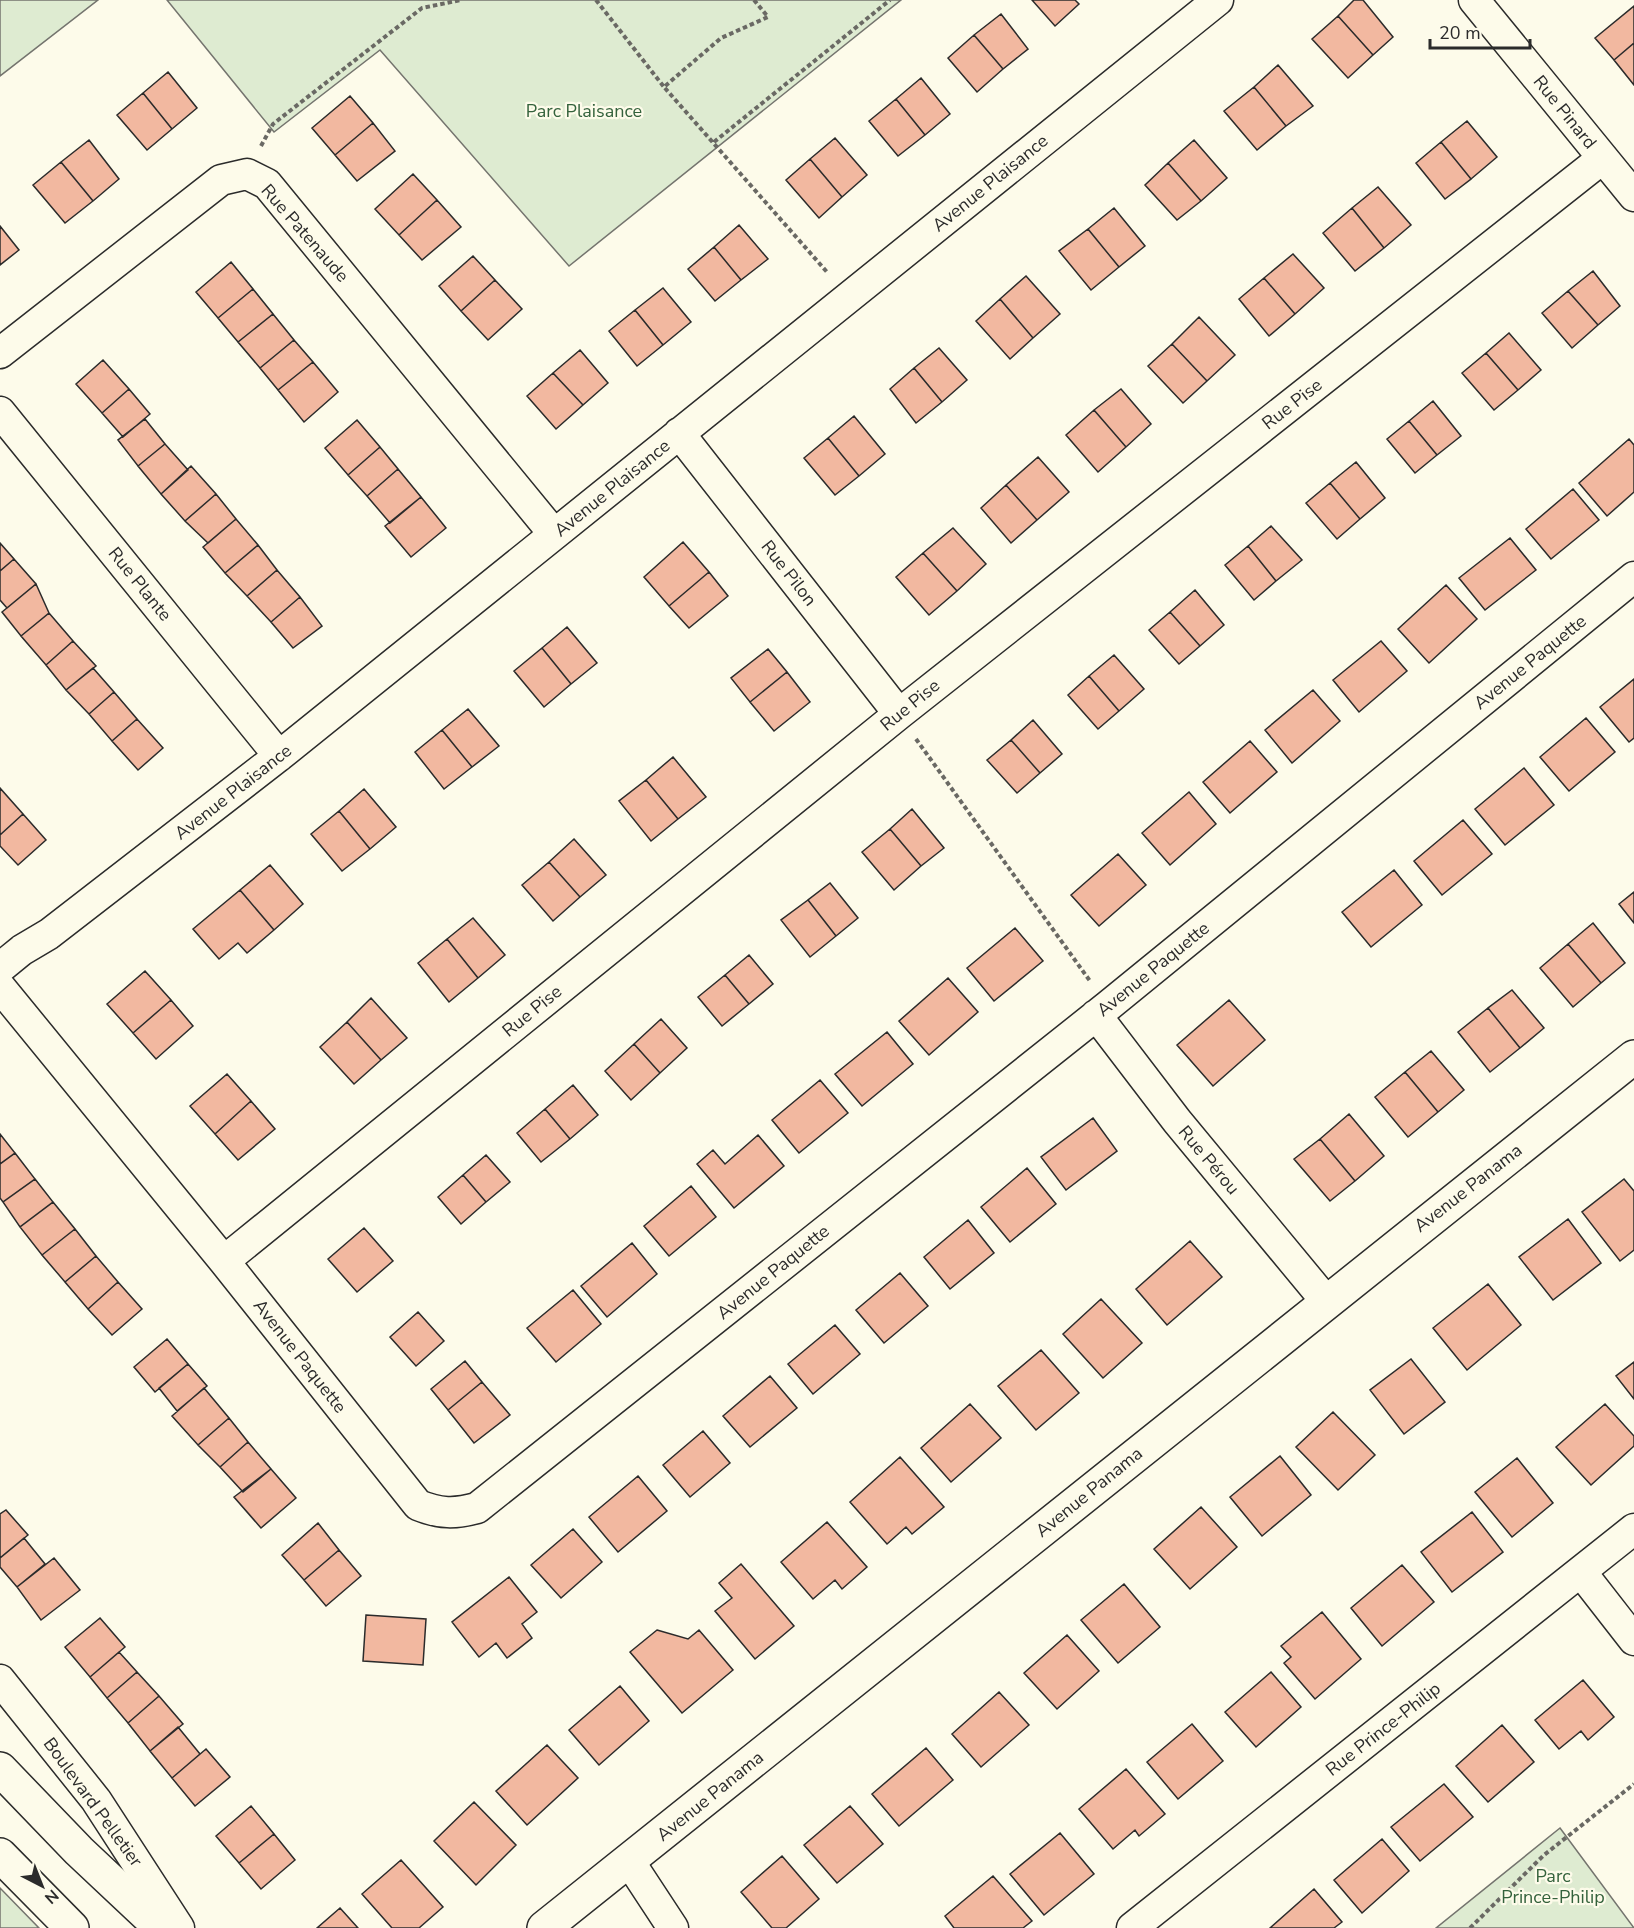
<svg xmlns="http://www.w3.org/2000/svg" width="1634" height="1928" viewBox="0 0 1634 1928" font-family="'Nunito Sans',sans-serif">
	<style>
		.green { fill: #deebd1; stroke: #74746e; stroke-width: 1.5 }
		.building { fill: #f2b8a0; stroke: #2b2b2b; stroke-width: 1.5 }
		.lines { fill: none; stroke-linecap: round; stroke-linejoin: round }
		.minor-casing { stroke: #2b2b2b; stroke-width: 33 }
		.tertiary-casing { stroke: #2b2b2b; stroke-width: 36 }
		.path { stroke: #6a6964; stroke-width: 4; stroke-dasharray: 4.5 3; stroke-linecap: butt }
		.minor { stroke: #fdfbea; stroke-width: 30 }
		.tertiary { stroke: #fdfbea; stroke-width: 33 }
		.labels { text-anchor: middle; dominant-baseline: central; stroke-width: 4.5; stroke-linejoin: round; paint-order: stroke }
		.park-label { font-size: 18px; fill: #34623c; stroke: #fdfbea }
		.street-label { font-size: 18px; fill: #2b2b2b; stroke: #fdfbea }
	</style>
	<rect width="100%" height="100%" fill="#fdfbea"/>
	<path class="green" d="M 0,0 L 98,0 L 0,76 Z
		M 167,0 L 901,0 L 569,266 L 380,50 L 274,132 Z
		M 1560,1828 L 1634,1928 L 1436,1928 Z
		M 0,1888 L 39,1928 L 0,1928 Z"/>
	<path class="building" d="M 1032,0 L 1075,0 L 1079,4 L 1055,26 Z
		M 1354,0 L 1363,0 L 1393,37 L 1373,55 L 1338,16 Z
		M 1634,6 L 1634,43 L 1614,60 L 1595,38 Z
		M 1001,14 L 1028,49 L 1003,69 L 974,35 Z
		M 1338,16 L 1373,55 L 1348,78 L 1312,39 Z
		M 974,35 L 1003,69 L 977,92 L 948,58 Z
		M 1634,43 L 1634,85 L 1614,60 Z
		M 1278,65 L 1313,106 L 1286,126 L 1254,87 Z
		M 168,72 L 197,108 L 172,129 L 143,93 Z
		M 921,78 L 950,114 L 925,135 L 896,99 Z
		M 1254,87 L 1286,126 L 1257,150 L 1224,111 Z
		M 143,93 L 172,129 L 147,150 L 117,115 Z
		M 350,96 L 373,123 L 335,155 L 312,128 Z
		M 896,99 L 925,135 L 898,156 L 869,121 Z
		M 1467,121 L 1497,157 L 1471,179 L 1441,142 Z
		M 373,123 L 395,151 L 357,181 L 335,155 Z
		M 835,138 L 867,175 L 842,197 L 810,159 Z
		M 89,140 L 119,179 L 93,201 L 61,162 Z
		M 1194,140 L 1227,178 L 1201,201 L 1168,163 Z
		M 1441,142 L 1471,179 L 1445,199 L 1416,163 Z
		M 810,159 L 842,197 L 819,218 L 786,180 Z
		M 61,162 L 93,201 L 65,223 L 33,185 Z
		M 1168,163 L 1201,201 L 1177,220 L 1145,185 Z
		M 413,174 L 437,200 L 399,235 L 375,209 Z
		M 1378,187 L 1411,225 L 1384,248 L 1352,208 Z
		M 437,200 L 461,227 L 422,260 L 399,235 Z
		M 1114,208 L 1145,246 L 1119,267 L 1088,229 Z
		M 1352,208 L 1384,248 L 1355,271 L 1323,233 Z
		M 739,225 L 768,259 L 741,280 L 714,247 Z
		M 0,226 L 19,250 L 0,265 Z
		M 1088,229 L 1119,267 L 1091,290 L 1059,251 Z
		M 714,247 L 741,280 L 715,301 L 688,269 Z
		M 1293,254 L 1324,288 L 1295,314 L 1264,278 Z
		M 473,256 L 495,280 L 461,311 L 439,286 Z
		M 231,262 L 253,289 L 218,318 L 196,292 Z
		M 1593,271 L 1620,306 L 1598,325 L 1568,291 Z
		M 1026,276 L 1060,314 L 1033,338 L 1000,299 Z
		M 1264,278 L 1295,314 L 1269,336 L 1239,299 Z
		M 495,280 L 522,309 L 488,340 L 461,311 Z
		M 663,288 L 691,322 L 663,345 L 635,310 Z
		M 253,289 L 273,314 L 238,342 L 218,318 Z
		M 1568,291 L 1598,325 L 1572,348 L 1542,313 Z
		M 1000,299 L 1033,338 L 1010,359 L 976,321 Z
		M 635,310 L 663,345 L 637,366 L 609,331 Z
		M 273,314 L 294,340 L 260,368 L 238,342 Z
		M 1199,317 L 1235,355 L 1207,381 L 1172,344 Z
		M 1509,333 L 1541,370 L 1518,390 L 1486,353 Z
		M 294,340 L 313,362 L 278,390 L 260,368 Z
		M 1172,344 L 1207,381 L 1183,403 L 1148,366 Z
		M 939,348 L 967,380 L 942,402 L 914,368 Z
		M 580,350 L 608,383 L 583,405 L 553,373 Z
		M 1486,353 L 1518,390 L 1494,410 L 1462,373 Z
		M 103,360 L 129,389 L 102,413 L 76,384 Z
		M 313,362 L 338,392 L 304,422 L 278,390 Z
		M 914,368 L 942,402 L 916,423 L 890,389 Z
		M 553,373 L 583,405 L 556,429 L 527,396 Z
		M 129,389 L 150,414 L 123,437 L 102,413 Z
		M 1121,389 L 1151,424 L 1126,447 L 1094,410 Z
		M 1433,401 L 1461,436 L 1437,455 L 1409,421 Z
		M 1094,410 L 1126,447 L 1098,472 L 1066,435 Z
		M 854,416 L 885,454 L 859,476 L 828,438 Z
		M 145,419 L 165,444 L 138,466 L 118,440 Z
		M 357,420 L 380,447 L 348,475 L 325,448 Z
		M 1409,421 L 1437,455 L 1415,473 L 1387,439 Z
		M 828,438 L 859,476 L 835,495 L 804,458 Z
		M 1629,439 L 1634,445 L 1634,492 L 1607,516 L 1579,483 Z
		M 165,444 L 188,470 L 161,494 L 138,466 Z
		M 380,447 L 398,469 L 367,496 L 348,475 Z
		M 1038,457 L 1069,492 L 1037,520 L 1006,485 Z
		M 1356,462 L 1385,498 L 1360,519 L 1330,483 Z
		M 191,466 L 216,494 L 185,521 L 161,494 Z
		M 398,469 L 421,497 L 390,523 L 367,496 Z
		M 1330,483 L 1360,519 L 1337,539 L 1306,503 Z
		M 1006,485 L 1037,520 L 1011,543 L 981,508 Z
		M 1573,489 L 1599,520 L 1551,559 L 1526,529 Z
		M 216,494 L 236,519 L 208,543 L 185,521 Z
		M 421,497 L 446,528 L 411,557 L 385,526 Z
		M 236,519 L 258,545 L 225,573 L 203,547 Z
		M 1271,526 L 1302,560 L 1276,581 L 1248,546 Z
		M 953,528 L 986,564 L 957,591 L 923,553 Z
		M 1510,538 L 1536,570 L 1485,610 L 1459,578 Z
		M 683,542 L 709,572 L 669,606 L 644,577 Z
		M 0,543 L 14,559 L 0,571 Z
		M 258,545 L 277,570 L 247,596 L 225,573 Z
		M 1248,546 L 1276,581 L 1254,600 L 1225,565 Z
		M 923,553 L 957,591 L 929,615 L 896,577 Z
		M 14,559 L 36,584 L 7,608 L 0,600 L 0,571 Z
		M 277,570 L 300,597 L 271,622 L 247,596 Z
		M 709,572 L 728,596 L 689,628 L 669,606 Z
		M 36,584 L 49,613 L 21,636 L 2,612 Z
		M 1446,585 L 1477,619 L 1429,663 L 1398,629 Z
		M 1195,590 L 1224,625 L 1200,646 L 1170,612 Z
		M 300,597 L 322,626 L 293,648 L 271,622 Z
		M 1170,612 L 1200,646 L 1179,664 L 1149,630 Z
		M 49,613 L 73,641 L 46,665 L 21,636 Z
		M 567,627 L 597,663 L 571,684 L 542,648 Z
		M 73,641 L 96,666 L 66,690 L 46,665 Z
		M 1381,641 L 1407,671 L 1359,712 L 1333,680 Z
		M 542,648 L 571,684 L 544,707 L 514,671 Z
		M 768,649 L 787,672 L 750,702 L 731,678 Z
		M 1114,655 L 1144,689 L 1119,711 L 1089,676 Z
		M 93,668 L 114,692 L 89,714 L 66,690 Z
		M 787,672 L 810,702 L 774,731 L 750,702 Z
		M 1089,676 L 1119,711 L 1098,729 L 1068,695 Z
		M 1634,679 L 1634,738 L 1629,742 L 1600,707 Z
		M 1313,690 L 1340,721 L 1292,763 L 1265,730 Z
		M 114,692 L 137,719 L 112,741 L 89,714 Z
		M 468,709 L 499,746 L 472,767 L 442,730 Z
		M 1586,718 L 1615,752 L 1569,791 L 1540,757 Z
		M 137,719 L 163,748 L 138,770 L 112,741 Z
		M 1033,720 L 1062,754 L 1040,773 L 1011,740 Z
		M 442,730 L 472,767 L 444,789 L 415,752 Z
		M 1011,740 L 1040,773 L 1017,793 L 987,760 Z
		M 1250,741 L 1277,772 L 1230,813 L 1203,782 Z
		M 673,757 L 706,797 L 678,819 L 646,780 Z
		M 1524,768 L 1554,805 L 1505,845 L 1475,809 Z
		M 646,780 L 678,819 L 651,841 L 619,801 Z
		M 0,788 L 23,814 L 0,835 Z
		M 364,789 L 396,827 L 370,849 L 339,811 Z
		M 1189,792 L 1216,824 L 1170,865 L 1142,833 Z
		M 912,809 L 944,848 L 921,866 L 890,829 Z
		M 339,811 L 370,849 L 342,871 L 311,834 Z
		M 23,814 L 46,840 L 18,865 L 0,846 L 0,835 Z
		M 1463,820 L 1492,854 L 1442,895 L 1414,861 Z
		M 890,829 L 921,866 L 894,890 L 862,852 Z
		M 574,839 L 606,875 L 580,897 L 549,862 Z
		M 1118,854 L 1146,885 L 1099,926 L 1071,895 Z
		M 549,862 L 580,897 L 553,921 L 522,885 Z
		M 270,865 L 303,904 L 274,930 L 240,890 Z
		M 1394,870 L 1422,905 L 1371,947 L 1342,912 Z
		M 830,883 L 858,918 L 836,936 L 808,900 Z
		M 240,890 L 274,930 L 247,953 L 238,943 L 219,959 L 193,929 Z
		M 1634,892 L 1634,923 L 1619,904 Z
		M 808,900 L 836,936 L 810,957 L 781,920 Z
		M 473,918 L 505,955 L 478,978 L 447,939 Z
		M 1593,923 L 1625,963 L 1601,983 L 1568,944 Z
		M 1015,928 L 1043,961 L 994,1001 L 967,968 Z
		M 447,939 L 478,978 L 449,1002 L 418,963 Z
		M 1568,944 L 1601,983 L 1573,1007 L 1540,968 Z
		M 749,955 L 773,984 L 749,1004 L 725,975 Z
		M 145,971 L 171,1000 L 133,1033 L 107,1004 Z
		M 725,975 L 749,1004 L 722,1026 L 698,997 Z
		M 948,978 L 978,1012 L 929,1055 L 899,1021 Z
		M 1512,990 L 1544,1028 L 1520,1048 L 1488,1008 Z
		M 371,998 L 407,1038 L 381,1060 L 347,1022 Z
		M 171,1000 L 193,1026 L 156,1059 L 133,1033 Z
		M 1229,1000 L 1265,1040 L 1213,1086 L 1177,1045 Z
		M 1488,1008 L 1520,1048 L 1490,1072 L 1458,1032 Z
		M 661,1019 L 687,1048 L 660,1073 L 634,1044 Z
		M 347,1022 L 381,1060 L 354,1084 L 320,1047 Z
		M 887,1032 L 913,1064 L 862,1106 L 835,1074 Z
		M 634,1044 L 660,1073 L 631,1100 L 605,1071 Z
		M 1431,1051 L 1464,1090 L 1438,1112 L 1405,1072 Z
		M 1405,1072 L 1438,1112 L 1408,1137 L 1375,1097 Z
		M 227,1074 L 251,1101 L 215,1134 L 190,1106 Z
		M 820,1080 L 848,1113 L 799,1153 L 772,1120 Z
		M 573,1085 L 598,1115 L 570,1139 L 545,1109 Z
		M 251,1101 L 275,1129 L 238,1160 L 215,1134 Z
		M 545,1109 L 570,1139 L 541,1162 L 517,1133 Z
		M 1349,1114 L 1384,1156 L 1355,1181 L 1320,1139 Z
		M 1093,1118 L 1117,1151 L 1066,1190 L 1041,1157 Z
		M 0,1134 L 15,1153 L 0,1164 Z
		M 758,1135 L 784,1166 L 734,1208 L 697,1164 L 713,1150 L 725,1164 Z
		M 1320,1139 L 1355,1181 L 1330,1201 L 1294,1159 Z
		M 15,1153 L 35,1179 L 3,1202 L 0,1198 L 0,1164 Z
		M 486,1155 L 510,1182 L 486,1202 L 463,1175 Z
		M 1027,1168 L 1056,1204 L 1010,1242 L 981,1207 Z
		M 463,1175 L 486,1202 L 461,1224 L 438,1197 Z
		M 35,1179 L 53,1202 L 20,1227 L 3,1202 Z
		M 1624,1179 L 1634,1191 L 1634,1250 L 1620,1261 L 1582,1212 Z
		M 691,1186 L 716,1217 L 669,1256 L 644,1226 Z
		M 53,1202 L 75,1229 L 42,1255 L 20,1227 Z
		M 1568,1219 L 1601,1263 L 1553,1300 L 1519,1257 Z
		M 968,1220 L 994,1253 L 950,1289 L 924,1257 Z
		M 364,1228 L 393,1261 L 357,1292 L 328,1259 Z
		M 75,1229 L 96,1256 L 65,1282 L 42,1255 Z
		M 1190,1241 L 1222,1277 L 1167,1325 L 1136,1289 Z
		M 632,1243 L 657,1274 L 607,1317 L 581,1286 Z
		M 96,1256 L 118,1282 L 88,1309 L 65,1282 Z
		M 900,1273 L 928,1306 L 884,1343 L 856,1310 Z
		M 118,1282 L 142,1309 L 112,1335 L 88,1309 Z
		M 1488,1284 L 1521,1325 L 1467,1370 L 1433,1328 Z
		M 573,1290 L 601,1324 L 556,1362 L 527,1328 Z
		M 1101,1299 L 1142,1343 L 1103,1378 L 1063,1334 Z
		M 418,1312 L 444,1341 L 416,1366 L 390,1337 Z
		M 835,1325 L 860,1354 L 813,1394 L 788,1364 Z
		M 167,1339 L 188,1364 L 155,1392 L 134,1367 Z
		M 1041,1350 L 1079,1393 L 1036,1430 L 998,1386 Z
		M 1411,1359 L 1445,1402 L 1404,1434 L 1370,1390 Z
		M 465,1361 L 482,1382 L 448,1410 L 431,1389 Z
		M 1634,1362 L 1634,1399 L 1616,1376 Z
		M 188,1364 L 207,1386 L 177,1411 L 159,1388 Z
		M 770,1376 L 797,1408 L 750,1447 L 723,1416 Z
		M 482,1382 L 510,1415 L 474,1443 L 448,1410 Z
		M 204,1388 L 229,1418 L 198,1445 L 172,1416 Z
		M 970,1404 L 1001,1438 L 951,1482 L 921,1448 Z
		M 1605,1404 L 1634,1436 L 1634,1446 L 1591,1485 L 1556,1447 Z
		M 1333,1412 L 1375,1455 L 1338,1490 L 1296,1447 Z
		M 229,1418 L 248,1442 L 220,1467 L 198,1445 Z
		M 703,1431 L 730,1463 L 690,1497 L 663,1465 Z
		M 248,1442 L 271,1469 L 243,1492 L 220,1467 Z
		M 1280,1456 L 1311,1495 L 1262,1536 L 1230,1497 Z
		M 900,1457 L 944,1507 L 912,1534 L 906,1527 L 887,1544 L 850,1502 Z
		M 1517,1458 L 1553,1503 L 1512,1537 L 1475,1492 Z
		M 271,1469 L 296,1498 L 261,1528 L 234,1497 Z
		M 638,1476 L 667,1511 L 618,1552 L 589,1517 Z
		M 1201,1507 L 1237,1547 L 1190,1589 L 1154,1549 Z
		M 6,1510 L 28,1535 L 0,1558 L 0,1514 Z
		M 1472,1512 L 1503,1552 L 1452,1592 L 1421,1552 Z
		M 827,1522 L 867,1567 L 842,1589 L 835,1580 L 813,1599 L 781,1562 Z
		M 318,1523 L 339,1550 L 304,1580 L 282,1555 Z
		M 573,1529 L 602,1562 L 561,1598 L 531,1565 Z
		M 24,1538 L 45,1564 L 17,1587 L 0,1567 L 0,1558 Z
		M 339,1550 L 361,1576 L 326,1606 L 304,1580 Z
		M 54,1558 L 80,1590 L 41,1620 L 17,1587 Z
		M 741,1564 L 794,1626 L 755,1659 L 715,1611 L 732,1598 L 719,1583 Z
		M 1402,1565 L 1434,1602 L 1382,1646 L 1351,1608 Z
		M 509,1577 L 537,1612 L 522,1624 L 532,1638 L 507,1658 L 496,1643 L 479,1657 L 452,1622 Z
		M 1124,1584 L 1160,1627 L 1118,1663 L 1081,1620 Z
		M 1322,1612 L 1361,1659 L 1315,1699 L 1284,1663 L 1291,1657 L 1281,1646 Z
		M 366,1615 L 426,1619 L 423,1665 L 363,1661 Z
		M 100,1618 L 125,1647 L 90,1677 L 65,1647 Z
		M 657,1630 L 688,1639 L 699,1630 L 733,1670 L 682,1713 L 630,1652 Z
		M 1067,1635 L 1099,1671 L 1057,1709 L 1024,1673 Z
		M 119,1652 L 137,1672 L 107,1698 L 90,1677 Z
		M 137,1672 L 159,1696 L 128,1723 L 107,1698 Z
		M 1271,1672 L 1301,1707 L 1256,1747 L 1225,1712 Z
		M 1583,1680 L 1614,1717 L 1588,1740 L 1581,1731 L 1559,1749 L 1535,1720 Z
		M 620,1686 L 649,1721 L 599,1765 L 569,1730 Z
		M 999,1692 L 1029,1725 L 981,1767 L 952,1734 Z
		M 159,1696 L 183,1724 L 150,1751 L 128,1723 Z
		M 1192,1724 L 1223,1761 L 1178,1799 L 1147,1762 Z
		M 1502,1725 L 1534,1762 L 1488,1802 L 1456,1766 Z
		M 178,1727 L 200,1754 L 172,1778 L 150,1751 Z
		M 547,1745 L 578,1778 L 527,1825 L 496,1791 Z
		M 926,1748 L 953,1780 L 899,1826 L 872,1794 Z
		M 206,1749 L 230,1777 L 195,1806 L 172,1778 Z
		M 1126,1769 L 1165,1814 L 1139,1836 L 1135,1830 L 1113,1849 L 1079,1809 Z
		M 1444,1784 L 1473,1817 L 1420,1861 L 1391,1827 Z
		M 474,1802 L 516,1845 L 476,1885 L 434,1841 Z
		M 251,1806 L 274,1834 L 239,1863 L 216,1836 Z
		M 850,1806 L 883,1844 L 837,1883 L 804,1845 Z
		M 1060,1833 L 1094,1874 L 1044,1915 L 1010,1874 Z
		M 274,1834 L 295,1860 L 261,1889 L 239,1863 Z
		M 1382,1839 L 1409,1871 L 1362,1913 L 1334,1880 Z
		M 782,1856 L 819,1899 L 786,1928 L 772,1928 L 741,1892 Z
		M 401,1860 L 443,1907 L 419,1928 L 392,1928 L 362,1894 Z
		M 993,1876 L 1032,1921 L 1023,1928 L 954,1928 L 945,1916 Z
		M 1314,1889 L 1342,1922 L 1334,1928 L 1270,1928 Z
		M 340,1908 L 358,1928 L 317,1928 Z"/>
	<g class="lines">
		<defs>
			<path id="minor" d="M 1474,0 L 1634,196
				M 0,353 L 221,180 L 247,174 L 267,184 L 554,534
				M 0,412 L 279,756
				M 679,433 L 899,714
				M 0,968 L 22,950 L 49,934 L 279,756 L 1218,0
				M 0,987 L 224,1261 L 418,1505 C 440,1514 455,1514 477,1508 L 1108,1006 L 1634,577
				M 1096,1015 L 1177,1121 L 1326,1301
				M 224,1261 L 899,714 L 1603,158
				M 1581,1572 L 1634,1640
				M 0,1680 L 96,1800 L 179,1928
				M 629,1861 L 673,1928
				M 1132,1928 L 1634,1529"/>
			<path id="tertiary" d="M 0,1769 L 79,1851 L 161,1928
				M 0,1855 L 72,1928
				M 544,1928 L 1634,1057"/>
		</defs>
		<use href="#minor" class="minor-casing"/>
		<use href="#tertiary" class="tertiary-casing"/>
		<path class="path" d="M 596,0 L 664,87
			M 754,0 L 768,17 L 721,38 L 664,87 L 827,272
			M 714,142 L 890,0
			M 261,146 L 273,124 L 422,8 L 461,0
			M 916,739 L 1090,981
			M 1470,1928 L 1544,1855 L 1634,1784"/>
		<use href="#minor" class="minor"/>
		<use href="#tertiary" class="tertiary"/>
	</g>
	<g class="labels">
		<g class="park-label">
			<text x="584" y="111">Parc Plaisance</text>
			<text x="1553" y="1876">Parc<tspan x="1553" dy="21">Prince-Philip</tspan></text>
		</g>
		<g class="street-label">
			<text transform="translate(1565 112) rotate(51)">Rue Pinard</text>
			<text transform="translate(990 183) rotate(-39)">Avenue Plaisance</text>
			<text transform="translate(305 233) rotate(49)">Rue Patenaude</text>
			<text transform="translate(1292 404) rotate(-38)">Rue Pise</text>
			<text transform="translate(612 488) rotate(-39)">Avenue Plaisance</text>
			<text transform="translate(789 573) rotate(52)">Rue Pilon</text>
			<text transform="translate(140 584) rotate(51)">Rue Plante</text>
			<text transform="translate(1530 662) rotate(-39)">Avenue Paquette</text>
			<text transform="translate(910 705) rotate(-39)">Rue Pise</text>
			<text transform="translate(233 792) rotate(-38)">Avenue Plaisance</text>
			<text transform="translate(1153 969) rotate(-39)">Avenue Paquette</text>
			<text transform="translate(532 1011) rotate(-39)">Rue Pise</text>
			<text transform="translate(1209 1160) rotate(50)">Rue Pérou</text>
			<text transform="translate(1468 1188) rotate(-38)">Avenue Panama</text>
			<text transform="translate(773 1272) rotate(-39)">Avenue Paquette</text>
			<text transform="translate(300 1356) rotate(52)">Avenue Paquette</text>
			<text transform="translate(1089 1492) rotate(-39)">Avenue Panama</text>
			<text transform="translate(1383 1729) rotate(-38)">Rue Prince-Philip</text>
			<text transform="translate(710 1796) rotate(-39)">Avenue Panama</text>
			<text transform="translate(93 1802) rotate(54)">Boulevard Pelletier</text>
		</g>
	</g>
	<g transform="translate(42 1886) rotate(138)" stroke="#fdfbea" stroke-width="4.5" paint-order="stroke">
	<path d="M0-4.5L10 22L0 15L-10 22Z" fill="#2b2b2b"/>
	<text y="-9" font-size="16" font-weight="bold" text-anchor="middle" fill="#2b2b2b">N</text>
	</g>
	<path d="M1430 39v9h100v-9" fill="none" stroke="#2b2b2b" stroke-width="3"/>
	<text x="1439" y="39" font-size="18" fill="#2b2b2b" stroke="#fdfbea" stroke-width="4.5" paint-order="stroke">20 m</text>
</svg>
